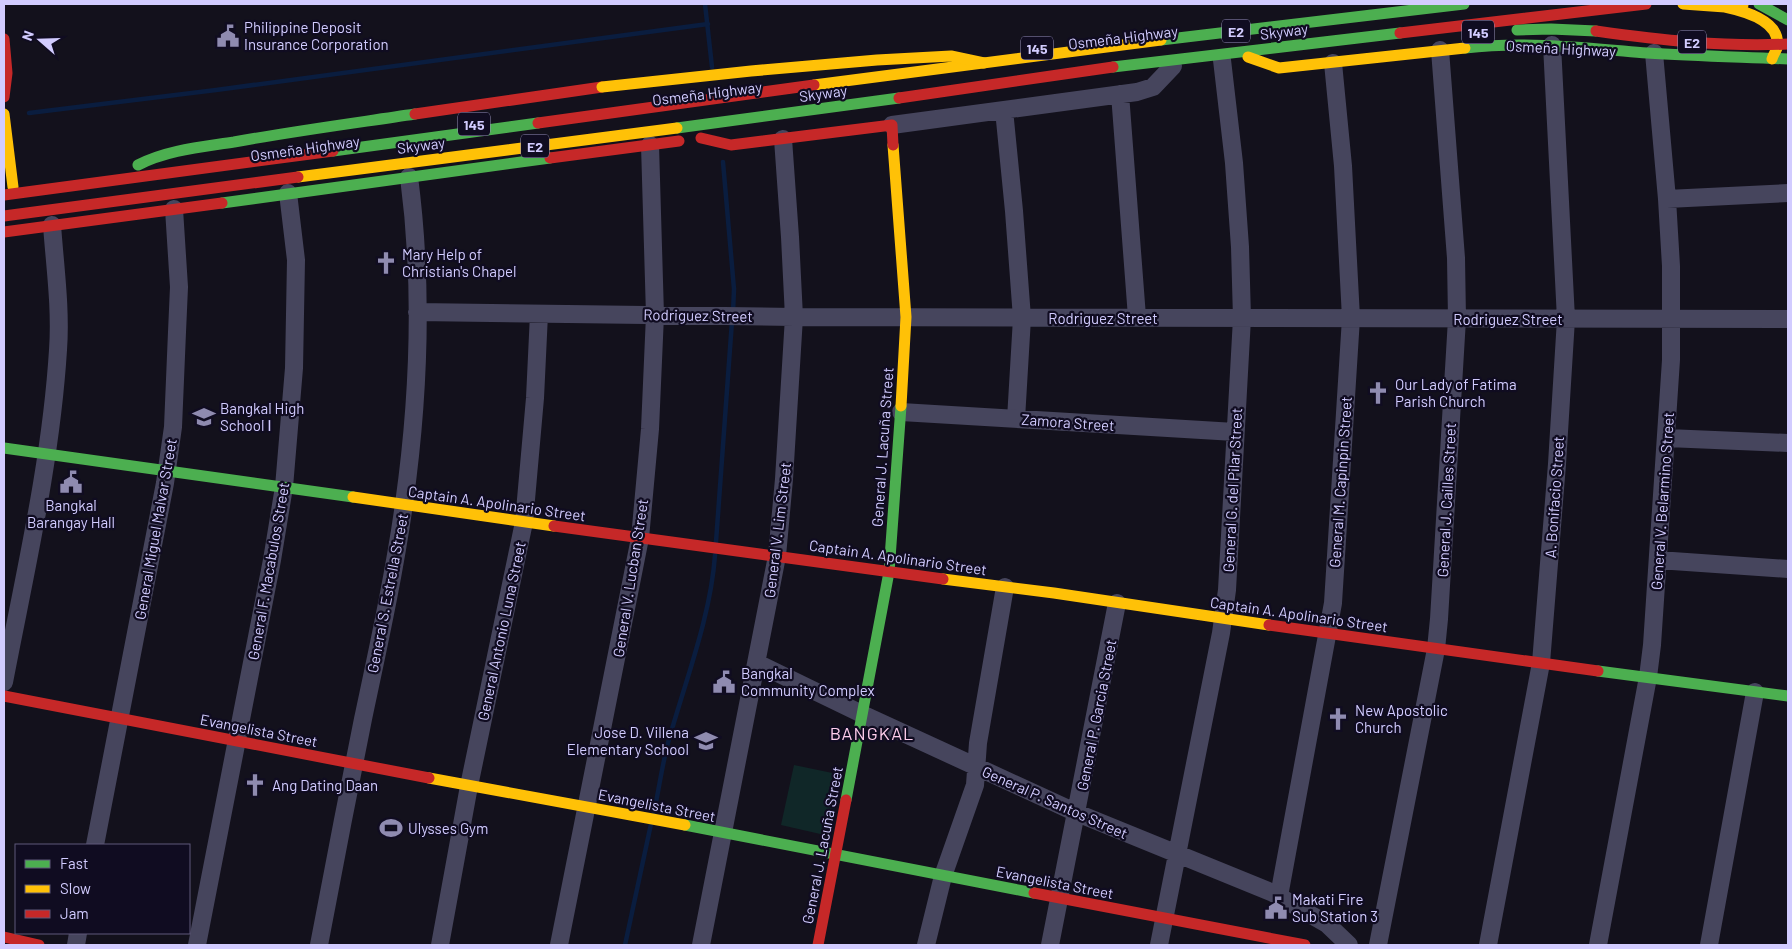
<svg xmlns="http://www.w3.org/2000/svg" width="1792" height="949" viewBox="0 0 1792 949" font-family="Barlow,sans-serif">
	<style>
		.green { fill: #102728 }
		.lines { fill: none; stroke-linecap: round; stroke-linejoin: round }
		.stream { stroke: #0a1d3f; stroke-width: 4.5 }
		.street { stroke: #46455d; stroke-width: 18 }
		.fast { stroke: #4caf50; stroke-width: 11 }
		.slow { stroke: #ffc107; stroke-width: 11 }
		.jam { stroke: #c62828; stroke-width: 11 }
		.slow-bridge { stroke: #ffc107; stroke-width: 11 }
		.jam-bridge { stroke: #c62828; stroke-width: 11 }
		.labels { text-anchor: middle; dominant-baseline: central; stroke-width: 4.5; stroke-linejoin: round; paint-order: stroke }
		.shield { fill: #100c21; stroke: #9892bc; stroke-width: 1 }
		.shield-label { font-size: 14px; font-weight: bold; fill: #d2ccff }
		.poi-label { font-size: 15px; fill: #d2ccff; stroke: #100c21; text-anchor: start }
		.street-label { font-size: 15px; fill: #d2ccff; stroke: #100c21 }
		.quarter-label { font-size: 18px; letter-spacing: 1px; fill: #ffceed; stroke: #100c21 }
	</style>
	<rect width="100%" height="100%" fill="#13111c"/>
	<path class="green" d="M 794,765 L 842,775 L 829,836 L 781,825 Z"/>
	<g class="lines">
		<path class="stream" d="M 705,4 L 712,67
			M 29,113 L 216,90 L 708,24
			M 723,162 L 734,289 L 733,313
			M 716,542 L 732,321
			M 654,812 C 660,785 663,756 672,729 C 688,674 711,613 715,555
			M 625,945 L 651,824"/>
		<path class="street" d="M 1120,94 L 1137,317
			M 1004,110 L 1014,211 L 1022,318 L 1016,419
			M 892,125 L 1137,92 L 1153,87 L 1173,66
			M 1667,199 L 1788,193
			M 417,312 L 794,317 L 1788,319
			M 901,412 L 1235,432
			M 1667,438 L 1788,443
			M 1658,560 L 1788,569
			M 757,663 L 862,714 L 1077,813 L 1273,893 L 1327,924 L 1349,945
			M 4,682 C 25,572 51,462 58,350 C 61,309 55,267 52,225
			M 95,845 L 165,483 L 173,427 L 177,332 L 179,287 L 174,209
			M 1279,896 L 1333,603 L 1351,318 L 1343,166 L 1333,63
			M 76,945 L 78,933
			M 197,945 L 272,560 L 284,487 L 294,368 L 296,260 L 288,193
			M 319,945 C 333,870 348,794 363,719 C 378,648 394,576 404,504 C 419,397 423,284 409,177
			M 440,945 L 469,786 L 524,522 L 535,398 L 539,314
			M 559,945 L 640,538 L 650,429 L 655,315 L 650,145
			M 701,945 L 777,556 L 784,479 L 794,317 L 790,237 L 783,139
			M 926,945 L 943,876 L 975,785 L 978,743 L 1005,587
			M 1050,945 L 1117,603
			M 1159,945 L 1221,633 L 1227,590 L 1242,318 L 1240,247 L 1234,163 L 1222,60
			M 1378,945 L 1436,649 L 1439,619 L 1457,319 L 1456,258 L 1440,50
			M 1488,945 L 1541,663 L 1557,464 L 1566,319 L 1552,45
			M 1598,945 L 1648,677 L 1652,645 L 1671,360 L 1671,266 L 1667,199 L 1654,53
			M 1709,945 L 1755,692"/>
		<path class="fast" d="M 1759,4 L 1788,20
			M 1517,30 L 1551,29 L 1596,31
			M 1161,40 L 1464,4
			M 1465,48 C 1526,41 1586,48 1647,53 C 1694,56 1741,57 1788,59
			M 1113,67 L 1400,33
			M 677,128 L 899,98
			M 333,151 L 538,123
			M 138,165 C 167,150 202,147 234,142 C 294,131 355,123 415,114
			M 222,203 L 550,158
			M 4,448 L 353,497
			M 1598,671 L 1788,696
			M 846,800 L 889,572 L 901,406
			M 685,825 L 1034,893"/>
		<path class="slow" d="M 1683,4 L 1725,7 L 1743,5
			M 1725,7 C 1744,11 1782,21 1777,48 C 1776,51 1773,55 1772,59
			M 1248,57 L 1279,68 L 1465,48
			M 814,85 L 1161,40
			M 4,114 L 13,187
			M 893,145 L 906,317 L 901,406
			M 298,177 L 677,128
			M 353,497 L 554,526
			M 943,579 L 1054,593 L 1269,625
			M 429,778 L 685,825"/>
		<path class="jam" d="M 1400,33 L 1646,4
			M 4,39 L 7,73 L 4,97
			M 899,98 L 1113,67
			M 415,114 L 602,87
			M 538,123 L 814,85
			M 701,138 L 731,145 L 892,125 L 893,145
			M 550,158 L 679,141
			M 4,195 L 333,151
			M 4,216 L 298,177
			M 4,232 L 222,203
			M 554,526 L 943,579
			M 1269,625 L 1598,671
			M 4,696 L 429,778
			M 1034,893 L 1305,945
			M 4,937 L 39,945
			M 818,945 L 846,800"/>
		<path class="slow-bridge" d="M 602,87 L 751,71 L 877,60 L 951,56 L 984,63"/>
		<path class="jam-bridge" d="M 1596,31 C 1660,40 1723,47 1788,44"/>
	</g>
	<defs>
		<symbol id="civic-bare" viewBox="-9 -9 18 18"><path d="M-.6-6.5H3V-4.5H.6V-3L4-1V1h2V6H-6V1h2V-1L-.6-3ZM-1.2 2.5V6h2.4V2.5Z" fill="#8f8bb0" stroke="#100c21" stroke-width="2.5" paint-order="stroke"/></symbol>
		<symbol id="church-bare" viewBox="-9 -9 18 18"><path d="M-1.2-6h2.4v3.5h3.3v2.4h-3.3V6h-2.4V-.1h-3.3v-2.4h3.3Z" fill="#8f8bb0" stroke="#100c21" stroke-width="2.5" paint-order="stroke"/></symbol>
		<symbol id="school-bare" viewBox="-9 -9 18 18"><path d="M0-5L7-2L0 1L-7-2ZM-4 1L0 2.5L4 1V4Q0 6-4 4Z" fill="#8f8bb0" stroke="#100c21" stroke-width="2.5" paint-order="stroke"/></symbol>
		<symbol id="stadium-bare" viewBox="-9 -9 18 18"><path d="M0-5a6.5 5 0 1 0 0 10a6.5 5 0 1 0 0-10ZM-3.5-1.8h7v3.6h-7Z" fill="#8f8bb0" stroke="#100c21" stroke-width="2.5" paint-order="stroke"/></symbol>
	</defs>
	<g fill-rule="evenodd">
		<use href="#civic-bare" x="212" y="20" width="32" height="32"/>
		<use href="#church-bare" x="370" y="247" width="32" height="32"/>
		<use href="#church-bare" x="1362" y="377" width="32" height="32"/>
		<use href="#school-bare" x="188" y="401" width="32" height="32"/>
		<use href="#civic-bare" x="55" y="466" width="32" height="32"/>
		<use href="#civic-bare" x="708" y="666" width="32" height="32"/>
		<use href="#church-bare" x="1322" y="703" width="32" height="32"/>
		<use href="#school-bare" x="690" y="725" width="32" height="32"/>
		<use href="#church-bare" x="239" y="769" width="32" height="32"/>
		<use href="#stadium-bare" x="375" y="812" width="32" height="32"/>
		<use href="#civic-bare" x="1260" y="892" width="32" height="32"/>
	</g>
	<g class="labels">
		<g class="shield">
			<rect x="1222" y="19.5" width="28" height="23" rx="4"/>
			<rect x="1462" y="20.5" width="32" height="23" rx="4"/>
			<rect x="1678" y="30.5" width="28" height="23" rx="4"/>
			<rect x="1021" y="36.5" width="32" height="23" rx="4"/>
			<rect x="458" y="112.5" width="32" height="23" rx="4"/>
			<rect x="521" y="134.5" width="28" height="23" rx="4"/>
		</g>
		<g class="shield-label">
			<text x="1236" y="31">E2</text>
			<text x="1478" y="32">145</text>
			<text x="1692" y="42">E2</text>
			<text x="1037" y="48">145</text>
			<text x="474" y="124">145</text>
			<text x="535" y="146">E2</text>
		</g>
		<g class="poi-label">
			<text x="244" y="27">Philippine Deposit<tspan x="244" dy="17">Insurance Corporation</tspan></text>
			<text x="402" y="254">Mary Help of<tspan x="402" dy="17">Christian's Chapel</tspan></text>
			<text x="1395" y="384">Our Lady of Fatima<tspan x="1395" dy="17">Parish Church</tspan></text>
			<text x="220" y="408">Bangkal High<tspan x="220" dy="17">School Ⅰ</tspan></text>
			<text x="71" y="505" text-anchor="middle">Bangkal<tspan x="71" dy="17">Barangay Hall</tspan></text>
			<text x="741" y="673">Bangkal<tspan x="741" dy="17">Community Complex</tspan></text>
			<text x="1355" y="710">New Apostolic<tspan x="1355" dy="17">Church</tspan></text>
			<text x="689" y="732" text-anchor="end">Jose D. Villena<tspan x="689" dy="17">Elementary School</tspan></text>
			<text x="272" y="785">Ang Dating Daan</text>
			<text x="408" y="828">Ulysses Gym</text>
			<text x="1292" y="899">Makati Fire<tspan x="1292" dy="17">Sub Station 3</tspan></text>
		</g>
		<g class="street-label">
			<text transform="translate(1284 31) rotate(-7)">Skyway</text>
			<text transform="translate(1123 37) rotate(-7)">Osmeña Highway</text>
			<text transform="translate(1561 48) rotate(3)">Osmeña Highway</text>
			<text transform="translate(707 93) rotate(-7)">Osmeña Highway</text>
			<text transform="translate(823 93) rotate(-8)">Skyway</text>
			<text transform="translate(421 145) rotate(-7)">Skyway</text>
			<text transform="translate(305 148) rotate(-8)">Osmeña Highway</text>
			<text transform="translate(698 315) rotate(1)">Rodriguez Street</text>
			<text x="1103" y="318">Rodriguez Street</text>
			<text x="1508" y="319">Rodriguez Street</text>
			<text transform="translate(1068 422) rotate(4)">Zamora Street</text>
			<text transform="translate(882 447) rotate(-86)">General J. Lacuña Street</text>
			<text transform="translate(1340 482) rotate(-86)">General M. Capinpin Street</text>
			<text transform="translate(1232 490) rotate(-87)">General G. del Pilar Street</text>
			<text transform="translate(1554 497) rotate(-86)">A. Bonifacio Street</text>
			<text transform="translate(1446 500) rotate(-87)">General J. Cailles Street</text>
			<text transform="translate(1662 501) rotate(-86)">General V. Belarmino Street</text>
			<text transform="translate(497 503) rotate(8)">Captain A. Apolinario Street</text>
			<text transform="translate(155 529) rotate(-80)">General Miguel Malvar Street</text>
			<text transform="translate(777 530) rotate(-83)">General V. Lim Street</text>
			<text transform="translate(898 557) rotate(8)">Captain A. Apolinario Street</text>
			<text transform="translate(268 571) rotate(-80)">General F. Macabulos Street</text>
			<text transform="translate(630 578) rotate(-81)">General V. Lucban Street</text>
			<text transform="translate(387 593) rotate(-79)">General S. Estrella Street</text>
			<text transform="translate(1299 614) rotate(8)">Captain A. Apolinario Street</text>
			<text transform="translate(501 631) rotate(-78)">General Antonio Luna Street</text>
			<text transform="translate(1096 715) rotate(-79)">General P. Garcia Street</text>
			<text transform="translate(259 730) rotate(11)">Evangelista Street</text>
			<text transform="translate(1055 802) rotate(24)">General P. Santos Street</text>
			<text transform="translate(657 805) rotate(11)">Evangelista Street</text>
			<text transform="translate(822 845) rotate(-79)">General J. Lacuña Street</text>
			<text transform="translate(1055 882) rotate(11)">Evangelista Street</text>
		</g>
		<g class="quarter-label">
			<text x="872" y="733">BANGKAL</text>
		</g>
	</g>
	<rect width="1792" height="949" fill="none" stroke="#d2ccff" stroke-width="10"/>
	<rect x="15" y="844" width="175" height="90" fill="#100c21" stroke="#5e597a"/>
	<rect x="25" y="860" width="25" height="8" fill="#4caf50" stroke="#5e597a"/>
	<text x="60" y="869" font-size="15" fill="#d2ccff">Fast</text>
	<rect x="25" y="885" width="25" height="8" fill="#ffc107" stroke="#5e597a"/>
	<text x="60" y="894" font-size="15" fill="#d2ccff">Slow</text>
	<rect x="25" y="910" width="25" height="8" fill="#c62828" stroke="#5e597a"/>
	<text x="60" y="919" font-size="15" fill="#d2ccff">Jam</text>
	<g transform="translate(40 40) rotate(290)" stroke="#100c21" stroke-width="4" paint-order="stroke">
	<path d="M0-4L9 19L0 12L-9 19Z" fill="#d2ccff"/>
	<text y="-8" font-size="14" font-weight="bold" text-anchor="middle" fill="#d2ccff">N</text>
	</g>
</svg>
